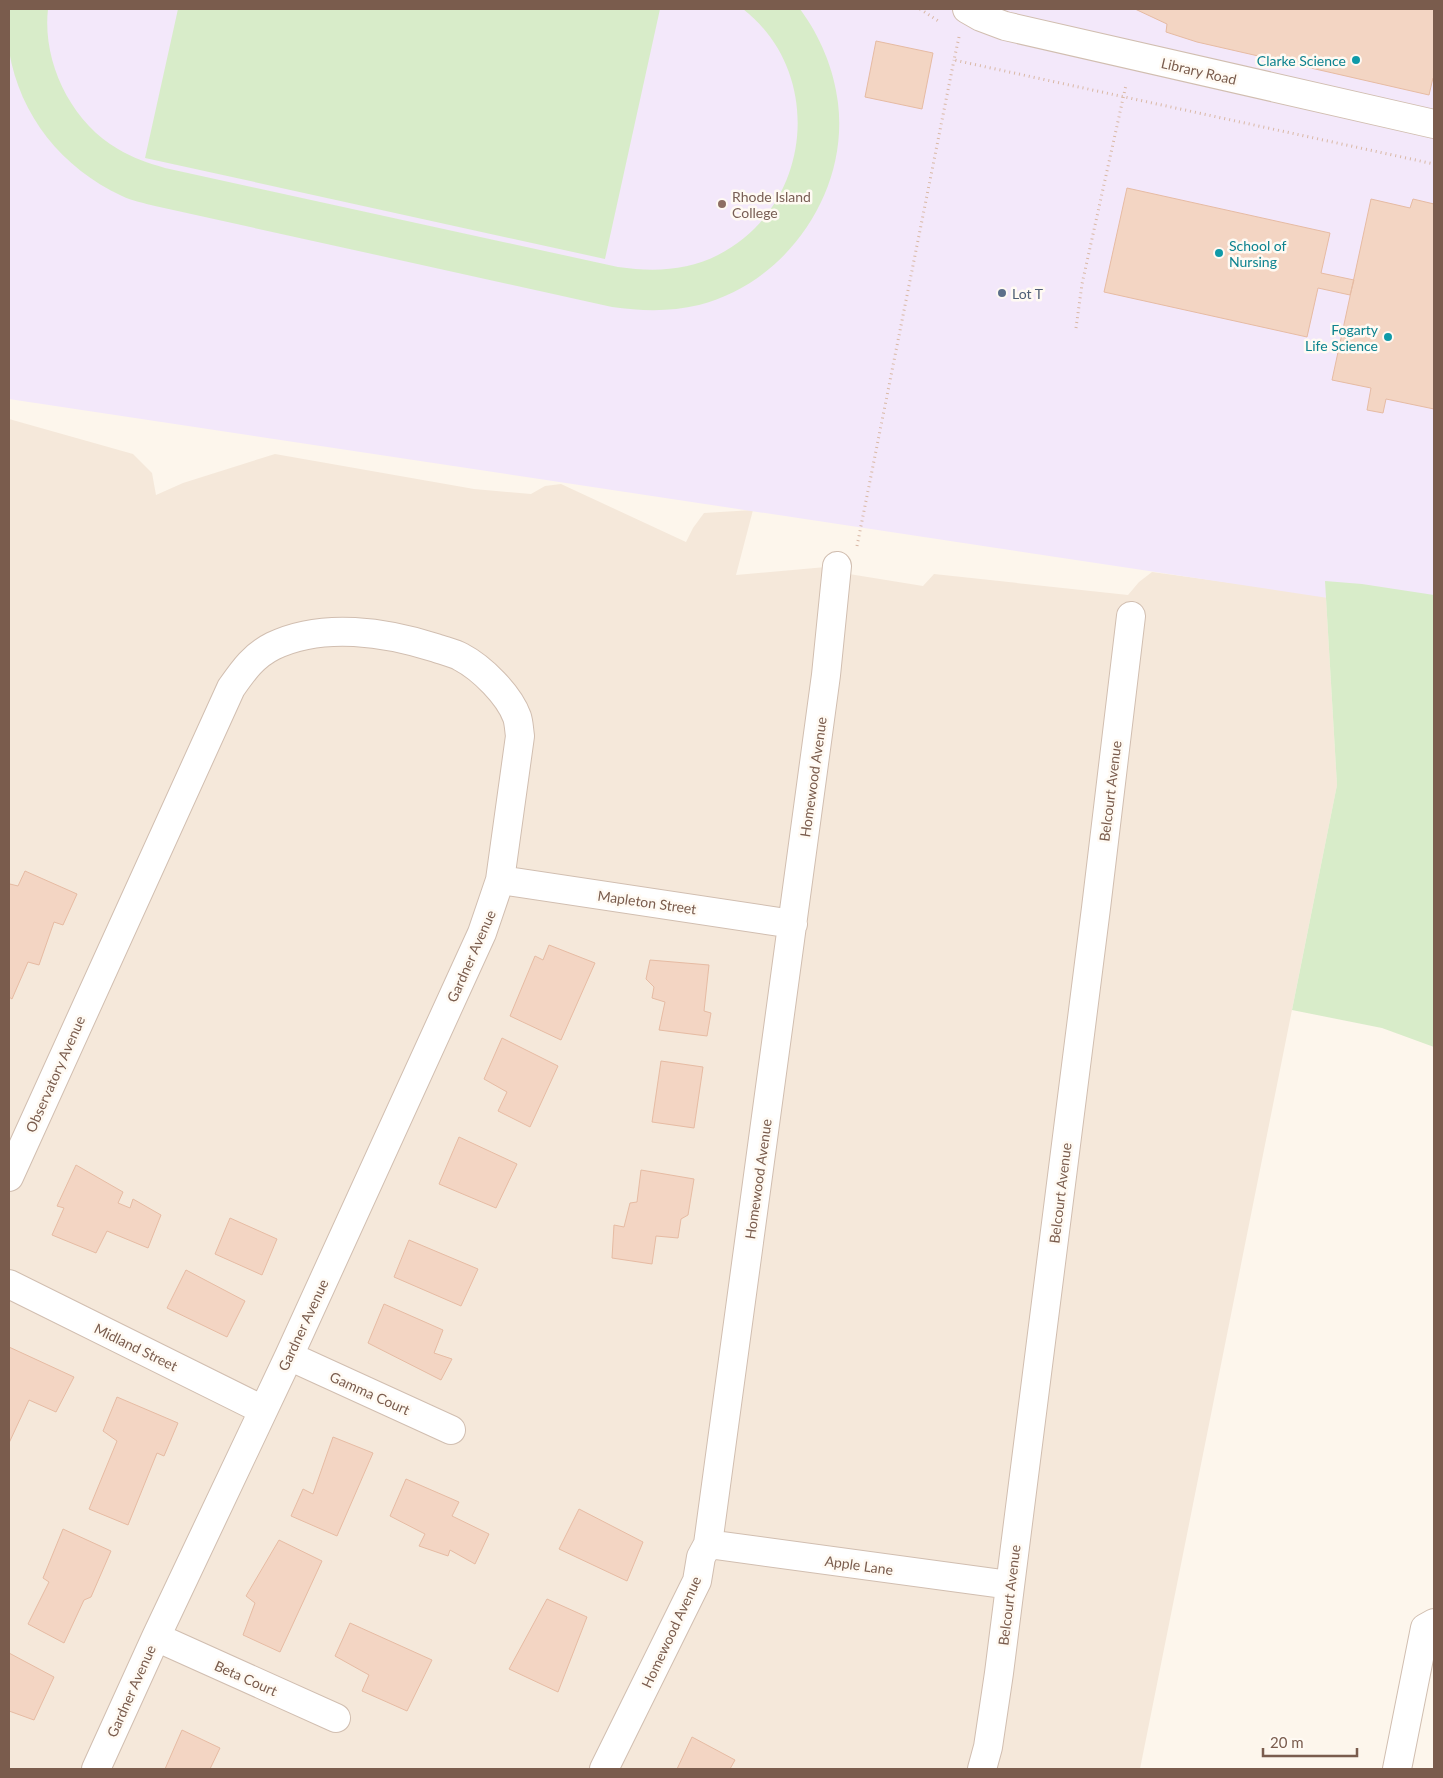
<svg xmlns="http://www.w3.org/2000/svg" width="1443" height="1778" viewBox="0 0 1443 1778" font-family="Lato,sans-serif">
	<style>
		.residential { fill: #f5e8da }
		.education { fill: #f3e8fa }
		.green { fill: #d8ecc9 }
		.building { fill: #f3d5c3; stroke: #e6bba3 }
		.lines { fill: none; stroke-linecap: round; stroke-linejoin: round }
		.minor-casing { stroke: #d1beb0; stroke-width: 30 }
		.path { stroke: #d9b8a5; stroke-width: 3; stroke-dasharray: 1 4; stroke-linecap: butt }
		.minor { stroke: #fff; stroke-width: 28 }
		.culture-dot { fill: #0f9aa8; stroke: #fffaf3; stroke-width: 2 }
		.education-dot { fill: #8d6e63; stroke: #fffaf3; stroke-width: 2 }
		.service-dot { fill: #5c6f8a; stroke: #fffaf3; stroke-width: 2 }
		.labels { text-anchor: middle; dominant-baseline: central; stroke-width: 5; stroke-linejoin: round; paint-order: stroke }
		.culture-label { font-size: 14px; fill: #0d838f; stroke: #fffaf3; text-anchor: end }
		.street-label { font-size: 14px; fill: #7a5c4d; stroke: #fffaf3 }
		.education-label { font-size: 14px; fill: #785e54; stroke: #fffaf3; text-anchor: start }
		.service-label { font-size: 14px; fill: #4e5e75; stroke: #fffaf3; text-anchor: start }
	</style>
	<rect width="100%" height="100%" fill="#fdf6ec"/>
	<path class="residential" d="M 9,419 L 133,454 L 152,473 L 156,495 L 183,483 L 275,454 L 474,489 L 531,494 L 545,486 L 561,484 L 686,542 L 693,528 L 704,513 L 753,510 L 736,575 L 837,566 L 849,574 L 923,586 L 934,574 L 1128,595 L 1139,582 L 1152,572 L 1240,584 L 1325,581 L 1337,785 L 1140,1769 L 9,1769 Z"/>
	<path class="education" d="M 9,9 L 1434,9 L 1434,614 L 9,399 Z"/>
	<path class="green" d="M 9,9 L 48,9 C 42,62 71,122 118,149 C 133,158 148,163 165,168 L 618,267 C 653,272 687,271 718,255 C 812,207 826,74 743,9 L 800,9 C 820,36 834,69 838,103 C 849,193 786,283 699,305 C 670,312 641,311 612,307 L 155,206 C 144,203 132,201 122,196 C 62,168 20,116 9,51 C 7,38 9,22 9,9 Z
		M 178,9 L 660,9 L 605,259 L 145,158 Z
		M 1325,581 L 1362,584 L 1434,595 L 1434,1047 L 1382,1028 L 1292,1010 L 1337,785 Z"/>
	<path class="building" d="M 1135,9 L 1434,9 L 1434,79 L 1433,78 L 1429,95 L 1197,42 L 1166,32 L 1167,24 Z
		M 876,41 L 933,53 L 922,109 L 865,97 Z
		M 1127,188 L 1330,233 L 1321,273 L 1354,280 L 1350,295 L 1318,288 L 1307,337 L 1104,292 Z
		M 1371,199 L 1410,208 L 1413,199 L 1434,204 L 1434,409 L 1386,399 L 1383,413 L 1367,410 L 1371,388 L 1332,380 Z
		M 25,871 L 77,894 L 63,925 L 54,922 L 39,965 L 28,962 L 12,999 L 9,997 L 9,887 L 10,884 L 18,886 Z
		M 549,945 L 595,963 L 561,1040 L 510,1016 L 535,956 L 543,960 Z
		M 650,960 L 709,965 L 704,1011 L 711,1013 L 707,1036 L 659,1030 L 665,1002 L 652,998 L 654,987 L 646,979 Z
		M 502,1038 L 558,1066 L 530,1127 L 498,1111 L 507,1092 L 484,1079 Z
		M 661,1061 L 703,1067 L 694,1128 L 652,1122 Z
		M 459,1137 L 517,1164 L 496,1208 L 439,1184 Z
		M 76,1165 L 123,1192 L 118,1203 L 130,1208 L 133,1199 L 161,1215 L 148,1248 L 107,1231 L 96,1253 L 52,1235 L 64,1208 L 57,1206 Z
		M 641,1170 L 694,1179 L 688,1215 L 681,1219 L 678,1238 L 656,1236 L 652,1264 L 612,1258 L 614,1225 L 624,1227 L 630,1203 L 637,1202 Z
		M 230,1218 L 277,1239 L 262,1275 L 215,1254 Z
		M 409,1240 L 478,1269 L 461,1306 L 394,1277 Z
		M 186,1270 L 245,1301 L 227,1337 L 167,1308 Z
		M 384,1304 L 443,1330 L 434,1353 L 452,1359 L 441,1380 L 368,1343 Z
		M 9,1347 L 74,1377 L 56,1412 L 29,1400 L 9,1443 Z
		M 117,1397 L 178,1423 L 164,1456 L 157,1453 L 128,1525 L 89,1509 L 117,1441 L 103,1431 Z
		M 333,1437 L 373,1453 L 337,1536 L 291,1516 L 303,1489 L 313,1494 Z
		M 406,1479 L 459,1502 L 452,1516 L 489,1534 L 475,1564 L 450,1550 L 448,1556 L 419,1546 L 425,1534 L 390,1516 Z
		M 579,1509 L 643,1542 L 627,1581 L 559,1549 Z
		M 63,1529 L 111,1551 L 91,1597 L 84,1600 L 64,1643 L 28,1624 L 49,1582 L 43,1578 Z
		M 279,1540 L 322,1561 L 280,1652 L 243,1635 L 255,1603 L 246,1596 Z
		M 547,1599 L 587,1617 L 558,1692 L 509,1669 Z
		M 350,1623 L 432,1660 L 407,1711 L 362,1691 L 369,1675 L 335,1656 Z
		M 9,1653 L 54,1677 L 34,1720 L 9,1711 Z
		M 182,1730 L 220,1748 L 210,1769 L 165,1769 Z
		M 692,1737 L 735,1760 L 730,1769 L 677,1769 Z"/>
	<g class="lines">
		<defs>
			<path id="minor" d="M 967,9 L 981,17 L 1005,26 L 1434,124
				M 500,880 L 793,924
				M 9,1177 L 231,688 C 243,671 253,656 273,646 C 323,622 386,632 436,648 C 444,651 454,653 461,657 C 482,668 509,695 517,717 C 519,723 519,730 520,736 L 500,880 L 482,933 L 289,1356 L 156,1637 L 96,1769
				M 9,1284 L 263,1410
				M 289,1356 L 451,1430
				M 708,1544 L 1010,1585
				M 156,1637 L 336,1718
				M 604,1769 L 697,1581 L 701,1557 L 708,1544 L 826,675 L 837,566
				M 982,1769 L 988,1747 L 999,1673 L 1096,908 L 1131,616
				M 1397,1769 L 1425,1628 L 1434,1623"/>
		</defs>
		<use href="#minor" class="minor-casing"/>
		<path class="path" d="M 920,9 L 940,22
			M 959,37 L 954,60 L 1434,164
			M 1076,328 L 1082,284 L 1126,85
			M 857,546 L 954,60"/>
		<use href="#minor" class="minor"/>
	</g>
	<g class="culture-dot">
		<circle cx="1356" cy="60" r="5"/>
		<circle cx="1219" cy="253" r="5"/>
		<circle cx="1388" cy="337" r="5"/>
	</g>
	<circle class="education-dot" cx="722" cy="204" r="5"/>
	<circle class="service-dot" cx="1002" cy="293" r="5"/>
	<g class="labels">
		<g class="culture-label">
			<text x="1346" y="60">Clarke Science</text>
			<text x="1229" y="245" text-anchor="start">School of<tspan x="1229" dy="16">Nursing</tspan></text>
			<text x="1378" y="329">Fogarty<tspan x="1378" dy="16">Life Science</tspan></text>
		</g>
		<g class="street-label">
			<text transform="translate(1199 71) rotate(13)">Library Road</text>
			<text transform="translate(813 777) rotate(-82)">Homewood Avenue</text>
			<text transform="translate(1110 791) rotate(-83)">Belcourt Avenue</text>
			<text transform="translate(647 902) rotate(8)">Mapleton Street</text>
			<text transform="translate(471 956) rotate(-66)">Gardner Avenue</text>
			<text transform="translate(55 1074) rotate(-66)">Observatory Avenue</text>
			<text transform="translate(758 1179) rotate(-82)">Homewood Avenue</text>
			<text transform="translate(1060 1193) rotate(-83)">Belcourt Avenue</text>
			<text transform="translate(303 1325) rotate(-65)">Gardner Avenue</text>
			<text transform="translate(136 1347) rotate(26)">Midland Street</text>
			<text transform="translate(370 1393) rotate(24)">Gamma Court</text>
			<text transform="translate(859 1565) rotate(8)">Apple Lane</text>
			<text transform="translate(1009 1595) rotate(-83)">Belcourt Avenue</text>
			<text transform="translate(671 1632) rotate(-65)">Homewood Avenue</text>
			<text transform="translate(246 1678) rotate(24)">Beta Court</text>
			<text transform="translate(131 1691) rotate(-66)">Gardner Avenue</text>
		</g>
		<g class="education-label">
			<text x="732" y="196">Rhode Island<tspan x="732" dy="16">College</tspan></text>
		</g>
		<g class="service-label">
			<text x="1012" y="293">Lot T</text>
		</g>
	</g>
	<rect width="1443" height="1778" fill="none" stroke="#7a5c4d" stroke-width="20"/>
	<path d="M1263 1748v8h94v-8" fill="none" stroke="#7a5c4d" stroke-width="2.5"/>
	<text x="1270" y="1748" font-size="15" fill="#7a5c4d" stroke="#fffaf3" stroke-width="4" paint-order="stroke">20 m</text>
</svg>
